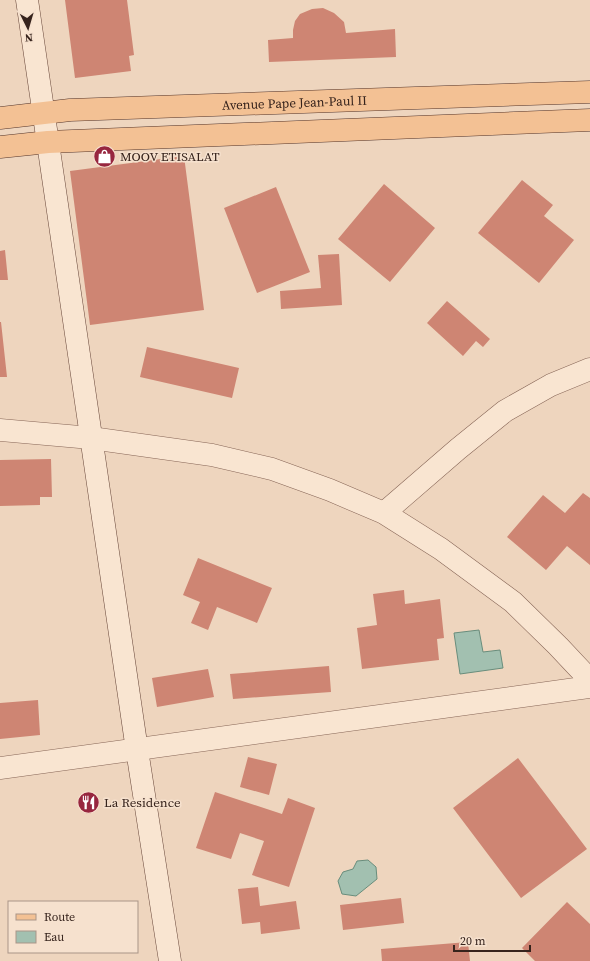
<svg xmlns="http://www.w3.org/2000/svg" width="590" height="961" viewBox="0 0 590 961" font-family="'Source Serif 4',serif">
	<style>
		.water { fill: #a2c0b0; stroke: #698d7c }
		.building { fill: #ce8573 }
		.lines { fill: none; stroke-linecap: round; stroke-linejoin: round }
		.street-casing { stroke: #876657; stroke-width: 23 }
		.secondary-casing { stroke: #68473a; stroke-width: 23 }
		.primary-casing { stroke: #54352b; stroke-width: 23 }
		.street { stroke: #f9e5d1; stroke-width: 22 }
		.secondary { stroke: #f9e5d1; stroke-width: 22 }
		.primary { stroke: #f3c194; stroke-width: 22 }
		.labels { text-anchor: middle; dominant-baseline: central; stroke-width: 3; stroke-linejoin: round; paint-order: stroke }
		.street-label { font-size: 13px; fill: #36231c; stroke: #f6e1ce }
		.poi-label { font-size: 13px; fill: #36231c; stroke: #f6e1ce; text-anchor: start }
	</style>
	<rect width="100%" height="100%" fill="#eed5be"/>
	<path class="water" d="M 479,630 L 483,652 L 500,650 L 503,668 L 460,674 L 454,633 Z
		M 368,860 L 376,867 L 377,879 L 356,896 L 342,894 L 338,881 L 343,872 L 353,869 L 357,861 Z"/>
	<path class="building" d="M 65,0 L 127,0 L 134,55 L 129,56 L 131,71 L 75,78 Z
		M 323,8 L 334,13 L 344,22 L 346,33 L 395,29 L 396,57 L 269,62 L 268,40 L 293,38 L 293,30 L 295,21 L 300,14 L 312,9 Z
		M 184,156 L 204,310 L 90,325 L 70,171 Z
		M 522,180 L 553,205 L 544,216 L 574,240 L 539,283 L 478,233 Z
		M 384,184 L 435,228 L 390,282 L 338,239 Z
		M 276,187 L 310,272 L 257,293 L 224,208 Z
		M 5,250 L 8,280 L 0,280 L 0,251 Z
		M 339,254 L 342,305 L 281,309 L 280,291 L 321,288 L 318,255 Z
		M 447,301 L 490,339 L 483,347 L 476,341 L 463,356 L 427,323 Z
		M 0,322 L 1,322 L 7,377 L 0,377 Z
		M 147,347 L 239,368 L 232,398 L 140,377 Z
		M 51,459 L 52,497 L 40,497 L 40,505 L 0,506 L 0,460 Z
		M 583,493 L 590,498 L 590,565 L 567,546 L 546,570 L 507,537 L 543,495 L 565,513 Z
		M 198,558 L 272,588 L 257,623 L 217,607 L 208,630 L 191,623 L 200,602 L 183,595 Z
		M 404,590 L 405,604 L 440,599 L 444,638 L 437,639 L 439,660 L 362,669 L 357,628 L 377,625 L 373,594 Z
		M 329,666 L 331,692 L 233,699 L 230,674 Z
		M 208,669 L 214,697 L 157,707 L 152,678 Z
		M 38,700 L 40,735 L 0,739 L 0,703 Z
		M 248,757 L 277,764 L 269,795 L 240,787 Z
		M 518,758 L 587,849 L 521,898 L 453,808 Z
		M 215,792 L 282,814 L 288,798 L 315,808 L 289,887 L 252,875 L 264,841 L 240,833 L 231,859 L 196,848 Z
		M 258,887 L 260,906 L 296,901 L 300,929 L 261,934 L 260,922 L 242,924 L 238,889 Z
		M 401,898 L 404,923 L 343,930 L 340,905 Z
		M 567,902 L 590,924 L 590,961 L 535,961 L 522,948 Z
		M 468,942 L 470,961 L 382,961 L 381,949 Z"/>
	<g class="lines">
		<defs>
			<path id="street" d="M 0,430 L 91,438 L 212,455 L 272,469 L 330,490 L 384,513 L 441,549 L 513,602 L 558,646 L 590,680
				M 384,513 L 458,449 L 505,411 L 551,385 L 590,369
				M 0,768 L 590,687"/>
			<path id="secondary" d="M 27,0 L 137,750 L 170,961"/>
			<g id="primary">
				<path id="s1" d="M 0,118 L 70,110 L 590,92"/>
				<path d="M 0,147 L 48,142 L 590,120"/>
			</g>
		</defs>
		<use href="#street" class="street-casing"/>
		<use href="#secondary" class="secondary-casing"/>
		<use href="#primary" class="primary-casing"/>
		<use href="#street" class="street"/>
		<use href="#secondary" class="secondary"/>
		<use href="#primary" class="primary"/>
	</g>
	<defs>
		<symbol id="shop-disc" viewBox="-11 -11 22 22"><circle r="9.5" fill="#97263f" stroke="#f6e1ce"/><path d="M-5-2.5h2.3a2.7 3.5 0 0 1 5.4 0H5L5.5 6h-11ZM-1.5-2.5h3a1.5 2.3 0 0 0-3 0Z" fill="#fff"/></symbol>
		<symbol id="restaurant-disc" viewBox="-11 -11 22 22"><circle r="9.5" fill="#97263f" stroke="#f6e1ce"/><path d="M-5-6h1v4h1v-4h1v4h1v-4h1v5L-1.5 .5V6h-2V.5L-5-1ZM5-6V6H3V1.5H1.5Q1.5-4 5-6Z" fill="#fff"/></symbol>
	</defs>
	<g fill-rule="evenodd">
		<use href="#shop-disc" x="92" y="144" width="25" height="25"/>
		<use href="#restaurant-disc" x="76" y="790" width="25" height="25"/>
	</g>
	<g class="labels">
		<g class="street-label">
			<text stroke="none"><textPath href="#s1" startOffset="295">Avenue Pape Jean-Paul II</textPath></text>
		</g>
		<g class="poi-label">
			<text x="120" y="156">MOOV ETISALAT</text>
			<text x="104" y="802">La Residence</text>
		</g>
	</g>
	<rect x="8" y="901" width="130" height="52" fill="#f6e1ce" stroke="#a99587"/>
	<rect x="16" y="914" width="20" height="6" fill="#f3c194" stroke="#a99587"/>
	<text x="44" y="921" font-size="12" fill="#36231c">Route</text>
	<rect x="16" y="931" width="20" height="12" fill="#a2c0b0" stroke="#a99587"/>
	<text x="44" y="941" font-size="12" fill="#36231c">Eau</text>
	<g transform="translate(28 28) rotate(175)" stroke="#f6e1ce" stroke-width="3" paint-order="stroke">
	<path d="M0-3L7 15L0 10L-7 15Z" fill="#36231c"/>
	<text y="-6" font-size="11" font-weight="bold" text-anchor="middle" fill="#36231c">N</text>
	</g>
	<path d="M454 945v6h76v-6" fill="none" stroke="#36231c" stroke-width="2"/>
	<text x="460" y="945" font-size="12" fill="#36231c" stroke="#f6e1ce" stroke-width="3" paint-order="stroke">20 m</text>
</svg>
